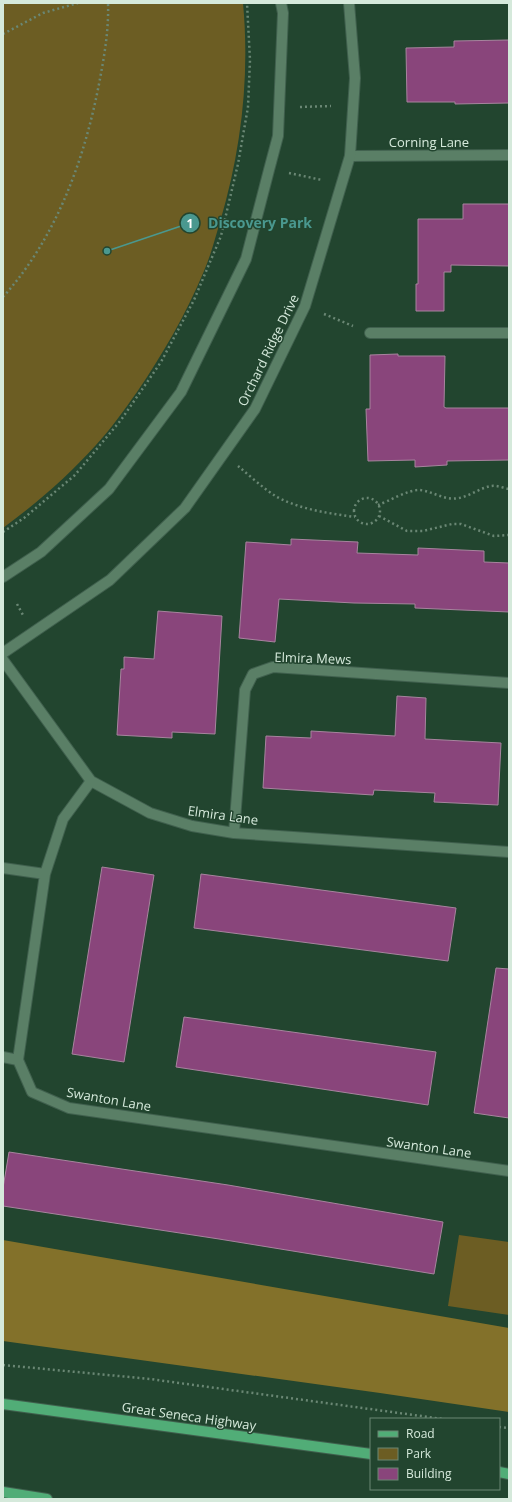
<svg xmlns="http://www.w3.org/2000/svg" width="512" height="1502" viewBox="0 0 512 1502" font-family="'Open Sans',sans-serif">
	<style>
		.green { fill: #6c5d23 }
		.forest { fill: #83712a }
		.building { fill: #89457b; stroke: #a7849e }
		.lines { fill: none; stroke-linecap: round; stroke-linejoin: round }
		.minor-casing { stroke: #40604e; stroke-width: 12 }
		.tertiary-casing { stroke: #40604e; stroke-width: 12 }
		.primary-casing { stroke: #40604e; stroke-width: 12 }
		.path { stroke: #6a8774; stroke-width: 2.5; stroke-dasharray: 2 3; stroke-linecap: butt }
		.minor { stroke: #5a7f66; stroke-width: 10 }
		.tertiary { stroke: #5a7f66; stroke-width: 10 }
		.primary { stroke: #51ad77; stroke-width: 10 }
		.labels { text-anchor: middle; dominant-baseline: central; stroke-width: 3; stroke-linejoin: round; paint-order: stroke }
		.street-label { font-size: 13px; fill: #d5e9db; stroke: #22452f }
		.leader { fill: none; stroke: #4a988f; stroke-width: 1.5 }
		.callout-dot { fill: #4a988f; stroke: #22452f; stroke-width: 1.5 }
		.mark-label { font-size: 12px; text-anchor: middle; font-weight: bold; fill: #fff }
		.callout-label { font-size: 14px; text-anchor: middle; font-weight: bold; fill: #4a988f; stroke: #22452f; stroke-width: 3; stroke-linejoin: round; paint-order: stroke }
	</style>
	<rect width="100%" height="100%" fill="#22452f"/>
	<path class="green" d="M 3,3 L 243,3 C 250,77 241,151 220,222 C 215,238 211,255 204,271 C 186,314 163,354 137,392 C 124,410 111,429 96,445 C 68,476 37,503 3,528 Z
		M 459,1235 L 509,1242 L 509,1315 L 448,1306 Z"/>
	<path class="forest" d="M 3,1240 L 509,1328 L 509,1412 L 380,1393 L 3,1341 Z"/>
	<path class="building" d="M 509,40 L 509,103 L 455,104 L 455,102 L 407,102 L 406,48 L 454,47 L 454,41 Z
		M 463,204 L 509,204 L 509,266 L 451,265 L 451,272 L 444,272 L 444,311 L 416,311 L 416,284 L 418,284 L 418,219 L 463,219 Z
		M 398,354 L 398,356 L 445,356 L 444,407 L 446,408 L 509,408 L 509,460 L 447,461 L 447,465 L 415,467 L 415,460 L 368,461 L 366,409 L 370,409 L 370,355 Z
		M 291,539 L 358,542 L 357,553 L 418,555 L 418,548 L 484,551 L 484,562 L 509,563 L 509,612 L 415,608 L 415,604 L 354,603 L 279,599 L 275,642 L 239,638 L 246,542 L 291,545 Z
		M 158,611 L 222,616 L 215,734 L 172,732 L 172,738 L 117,735 L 121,669 L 124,669 L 124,657 L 154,659 Z
		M 397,696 L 426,698 L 425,739 L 501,743 L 498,805 L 434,802 L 435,793 L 374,790 L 373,795 L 263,788 L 266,736 L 311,738 L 311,731 L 395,736 Z
		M 102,867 L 154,875 L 124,1062 L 72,1054 Z
		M 201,874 L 456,908 L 448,961 L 194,928 Z
		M 496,968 L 509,969 L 509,1118 L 474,1113 Z
		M 184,1017 L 436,1052 L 428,1105 L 176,1067 Z
		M 9,1152 L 228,1185 L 443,1222 L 434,1274 L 219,1239 L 3,1206 L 3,1188 Z"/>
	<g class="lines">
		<defs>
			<path id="minor" d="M 350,156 L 509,155
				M 370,333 L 509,333
				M 3,660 L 91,781 L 150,813 L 192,826 L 234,833 L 509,852
				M 91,781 L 63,819 L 45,874 L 18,1060 L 32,1092 L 69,1108 L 509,1171
				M 234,833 L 245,690 L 253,674 L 273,667 L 509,683
				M 3,868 L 45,874
				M 3,1057 L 18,1060"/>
			<path id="tertiary" d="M 3,577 L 41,552 L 109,489 L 181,392 L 246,259 L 269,170 L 278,136 L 283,13 L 281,3
				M 3,653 L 110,580 L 185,508 L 255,409 L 305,306 L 350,156 L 355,78 L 349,3"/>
			<path id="primary" d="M 3,1404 L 371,1454
				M 499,1472 L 509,1474
				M 3,1492 L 47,1499"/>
		</defs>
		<use href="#minor" class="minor-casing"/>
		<use href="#tertiary" class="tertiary-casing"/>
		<use href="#primary" class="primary-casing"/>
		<path class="path" d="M 3,34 L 43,13 L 78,3
			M 300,107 L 331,106
			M 289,173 L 322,180
			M 3,297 C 56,238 84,161 99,84 C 104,58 109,30 108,3
			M 324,314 L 353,326
			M 238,466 C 250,476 264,489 277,497 C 302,510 328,513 355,517
			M354 511a13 13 0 1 1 26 0a13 13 0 1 1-26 0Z
			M 378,505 C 389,501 408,490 419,490 C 433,491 444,501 459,498 C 470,496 480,488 491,486 C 497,485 503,488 509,489
			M 379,516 L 407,531 L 423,531 L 452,524 L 461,524 L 494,536 L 509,535
			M 3,532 L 24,518 L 75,475 L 121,420 L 161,362 L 194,300 L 221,236 L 238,164 L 248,107 L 250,60 L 247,3
			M 17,604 L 23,615
			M 3,1365 L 150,1379 L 443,1419
			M 499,1427 L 509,1428"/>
		<use href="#minor" class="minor"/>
		<use href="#tertiary" class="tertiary"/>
		<use href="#primary" class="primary"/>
	</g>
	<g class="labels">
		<g class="street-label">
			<text x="429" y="142">Corning Lane</text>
			<text transform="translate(268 350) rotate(-64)">Orchard Ridge Drive</text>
			<text transform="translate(313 658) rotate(2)">Elmira Mews</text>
			<text transform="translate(223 815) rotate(8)">Elmira Lane</text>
			<text transform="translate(109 1099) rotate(10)">Swanton Lane</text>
			<text transform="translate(429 1147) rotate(8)">Swanton Lane</text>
			<text transform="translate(189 1416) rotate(8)">Great Seneca Highway</text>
		</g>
	</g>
	<path class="leader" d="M107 251L190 223"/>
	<g class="callout-dot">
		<circle cx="107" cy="251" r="4"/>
		<circle cx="190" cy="223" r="10"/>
	</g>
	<g class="mark-label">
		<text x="190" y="228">1</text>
	</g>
	<g class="callout-label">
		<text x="260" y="228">Discovery Park</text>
	</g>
	<rect width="512" height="1502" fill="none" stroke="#d5e9db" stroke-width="8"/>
	<rect x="370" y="1418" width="130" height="72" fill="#22452f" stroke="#6a8774"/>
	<rect x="378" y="1431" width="20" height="6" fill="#51ad77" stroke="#6a8774"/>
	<text x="406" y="1438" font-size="12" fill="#d5e9db">Road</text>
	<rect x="378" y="1448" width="20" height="12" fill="#6c5d23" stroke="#6a8774"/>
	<text x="406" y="1458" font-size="12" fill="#d5e9db">Park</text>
	<rect x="378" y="1468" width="20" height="12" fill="#89457b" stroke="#6a8774"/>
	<text x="406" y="1478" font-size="12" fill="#d5e9db">Building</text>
</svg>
